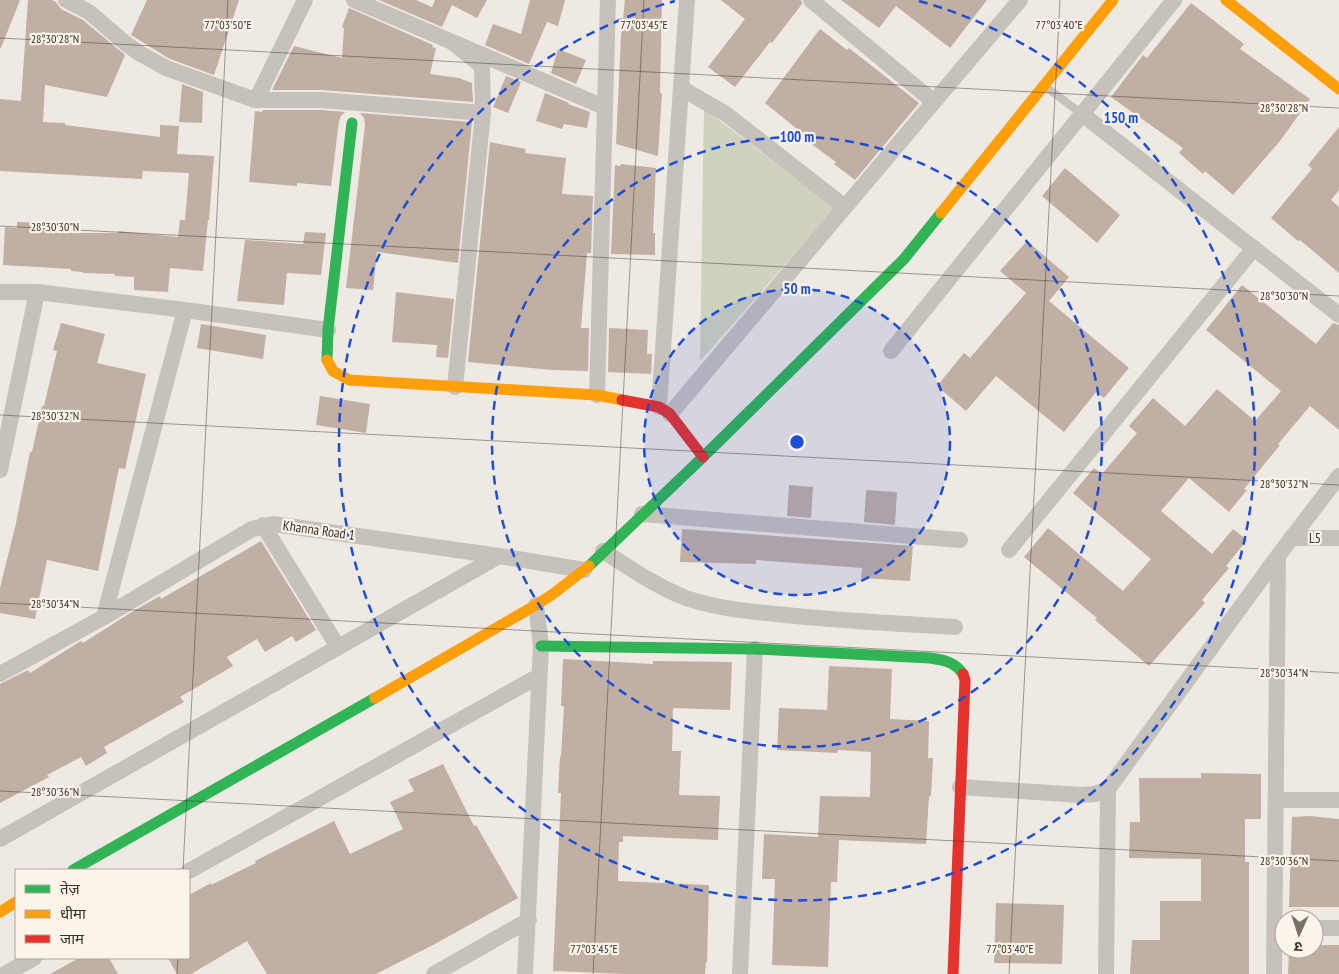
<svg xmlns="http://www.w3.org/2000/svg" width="1339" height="974" viewBox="0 0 1339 974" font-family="'PT Sans Narrow','Noto Sans Devanagari',sans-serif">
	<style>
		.green { fill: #ced3bd }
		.building { fill: #c1afa4 }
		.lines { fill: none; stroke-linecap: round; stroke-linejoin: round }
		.lane { stroke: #c7c1bb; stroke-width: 8 }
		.street { stroke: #c7c1bb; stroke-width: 16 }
		.fast { stroke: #30b455; stroke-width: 11 }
		.slow { stroke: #ff9f0a; stroke-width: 11 }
		.jam { stroke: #e5322d; stroke-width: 11 }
		.ticks { fill: none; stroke: #382f29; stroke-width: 1; stroke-opacity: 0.45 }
		.ring { fill: none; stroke: #1d4ed8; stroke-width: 2.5; stroke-dasharray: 9 6 }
		.labels { text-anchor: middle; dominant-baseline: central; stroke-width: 4.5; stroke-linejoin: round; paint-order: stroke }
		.street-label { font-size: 14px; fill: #382f29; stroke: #faf4ea }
		.ticks-label { font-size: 12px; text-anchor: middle; fill: #382f29; stroke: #faf4ea; stroke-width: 4.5; stroke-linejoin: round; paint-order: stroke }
		.centre { fill: #1d4ed8; stroke: #faf4ea; stroke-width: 2.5 }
		.ring-label { font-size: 15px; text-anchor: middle; font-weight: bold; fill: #1d4ed8; stroke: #faf4ea; stroke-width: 4.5; stroke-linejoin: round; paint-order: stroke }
	</style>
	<rect width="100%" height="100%" fill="#eee9e2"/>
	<path class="green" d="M 704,109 L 835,208 L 700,361 Z"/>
	<path class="building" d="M 0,0 L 20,0 L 1,48 L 0,48 Z
		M 28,0 L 52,0 L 56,2 L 61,9 L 83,20 L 125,55 L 107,97 L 45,85 L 43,122 L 65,123 L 65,125 L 160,137 L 160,125 L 179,126 L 177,154 L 214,156 L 209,220 L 208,220 L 203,271 L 170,268 L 168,292 L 134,290 L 134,277 L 115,276 L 115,274 L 83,273 L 83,272 L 71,271 L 71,269 L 3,265 L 5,227 L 17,228 L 17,222 L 48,223 L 48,233 L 118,233 L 118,231 L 178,237 L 180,220 L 185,220 L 189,173 L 143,171 L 142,179 L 0,171 L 0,99 L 21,101 Z
		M 147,0 L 239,0 L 214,75 L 170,59 L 131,35 Z
		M 379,0 L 416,0 L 432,7 L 435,0 L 487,0 L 477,18 L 452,5 L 442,27 Z
		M 530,0 L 565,0 L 558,26 L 547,22 L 529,64 L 485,45 L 493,24 L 521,34 Z
		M 625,0 L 662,0 L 660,93 L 662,93 L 658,156 L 616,144 L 621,36 Z
		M 721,0 L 801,0 L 802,4 L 772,43 L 770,42 L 735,87 L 708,67 L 745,19 Z
		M 841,0 L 987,0 L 950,48 L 896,6 L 879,28 Z
		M 1191,3 L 1244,44 L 1240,49 L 1310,99 L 1280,141 L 1233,195 L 1205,171 L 1203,174 L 1179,153 L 1183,148 L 1111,97 L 1143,55 L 1147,58 Z
		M 349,8 L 433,45 L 432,47 L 436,48 L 430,74 L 459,78 L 472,83 L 473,102 L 322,90 L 272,90 L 294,46 L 342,58 L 344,28 L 342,27 Z
		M 820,29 L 847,50 L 849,48 L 919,103 L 855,180 L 834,164 L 836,162 L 810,143 L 812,141 L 765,103 Z
		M 558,49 L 586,60 L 576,84 L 551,73 Z
		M 506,76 L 521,82 L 508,113 L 493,107 Z
		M 182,84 L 203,92 L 202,123 L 179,122 Z
		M 545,93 L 569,103 L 568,104 L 590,112 L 587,128 L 564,124 L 562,129 L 536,121 Z
		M 263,110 L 321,110 L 345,112 L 341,116 L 339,121 L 331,186 L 297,183 L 297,186 L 249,182 L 255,111 L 262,112 Z
		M 360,113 L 472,122 L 458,263 L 377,252 L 373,290 L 346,288 L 365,125 L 364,118 Z
		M 1339,127 L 1339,190 L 1331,200 L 1339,207 L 1339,273 L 1300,240 L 1298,241 L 1271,218 L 1312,169 L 1308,165 Z
		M 490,142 L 526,149 L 525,153 L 566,158 L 562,194 L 593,196 L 591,253 L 587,253 L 581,328 L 589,328 L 588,371 L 553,370 L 468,362 Z
		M 621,164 L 656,168 L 653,233 L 655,233 L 655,255 L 611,254 L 615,165 L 620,166 Z
		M 1065,168 L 1120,215 L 1097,243 L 1042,196 Z
		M 305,232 L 326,233 L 321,275 L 287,273 L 284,305 L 237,301 L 245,240 L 303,244 Z
		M 1027,241 L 1069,277 L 1049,301 L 1129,368 L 1104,398 L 1096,392 L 1064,432 L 996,376 L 966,411 L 937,386 L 964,353 L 970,358 L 1026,293 L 1000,271 Z
		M 1242,285 L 1316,344 L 1333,323 L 1339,325 L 1339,430 L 1310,406 L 1278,444 L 1280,445 L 1244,489 L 1247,490 L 1229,512 L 1189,478 L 1161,511 L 1212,554 L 1233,529 L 1247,540 L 1226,566 L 1229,568 L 1202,600 L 1205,603 L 1149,666 L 1095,620 L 1097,618 L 1024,557 L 1048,528 L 1123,591 L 1151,559 L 1073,493 L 1094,468 L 1102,474 L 1137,433 L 1129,426 L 1153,398 L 1185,426 L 1217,389 L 1255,421 L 1281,391 L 1206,330 Z
		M 396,292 L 454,299 L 448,358 L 436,357 L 437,345 L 392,342 Z
		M 61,323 L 105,334 L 97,363 L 146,374 L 125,469 L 119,468 L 98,571 L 47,560 L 35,619 L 0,613 L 0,588 L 16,523 L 30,452 L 32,452 L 42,406 L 44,406 L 57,351 L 53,350 Z
		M 201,324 L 266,335 L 263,359 L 197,348 Z
		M 609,328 L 648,330 L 647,354 L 652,354 L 651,374 L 608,372 Z
		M 320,396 L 370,404 L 366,433 L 316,425 Z
		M 789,485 L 813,487 L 811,518 L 787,516 Z
		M 866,490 L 897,492 L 895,525 L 864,522 Z
		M 682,529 L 913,546 L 910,581 L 861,578 L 862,568 L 756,560 L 756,564 L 680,562 Z
		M 261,541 L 316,630 L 296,642 L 292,636 L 265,652 L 257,639 L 227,657 L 233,666 L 180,697 L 184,702 L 104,747 L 107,753 L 86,766 L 81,757 L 47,775 L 49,777 L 0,803 L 0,684 L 28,670 L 30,673 L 76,644 L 81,641 L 83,643 L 135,610 L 160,596 L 161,599 Z
		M 563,659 L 653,664 L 653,661 L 732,662 L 730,710 L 673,708 L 672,751 L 681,751 L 679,795 L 720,796 L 718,840 L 623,836 L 623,842 L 619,842 L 618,881 L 709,885 L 707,962 L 706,962 L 705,974 L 625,974 L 553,971 L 561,793 L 558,793 L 560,756 L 561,757 L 564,706 L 561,706 Z
		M 829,666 L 892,669 L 890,719 L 929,721 L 928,758 L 933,758 L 931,796 L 929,796 L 926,844 L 839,840 L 837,882 L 831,882 L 828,967 L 772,965 L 775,879 L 762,879 L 764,834 L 818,837 L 820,796 L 870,797 L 871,752 L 838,750 L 837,753 L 777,750 L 779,708 L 827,710 Z
		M 443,764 L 474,826 L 476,825 L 518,898 L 433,945 L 376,974 L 267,974 L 247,941 L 191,974 L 177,974 L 168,958 L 189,958 L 189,895 L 211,883 L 211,885 L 256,863 L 255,861 L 334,821 L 350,854 L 403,829 L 390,802 L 414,791 L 408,780 Z
		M 1201,773 L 1261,774 L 1261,819 L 1245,819 L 1245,862 L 1249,862 L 1249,974 L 1130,974 L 1132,940 L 1160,940 L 1160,901 L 1201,901 L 1201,859 L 1129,858 L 1130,822 L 1140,822 L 1139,778 L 1201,778 Z
		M 1309,816 L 1339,819 L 1339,907 L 1289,907 L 1292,817 Z
		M 996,903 L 1064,905 L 1062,964 L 994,963 Z
		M 1314,945 L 1339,945 L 1339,974 L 1288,974 L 1289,949 L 1314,949 Z
		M 79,958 L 109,958 L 118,974 L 50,974 Z"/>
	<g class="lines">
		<path class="lane" d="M 1046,87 L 1082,114"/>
		<path class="street" d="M 66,0 L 89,12 L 125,43 L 139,53 L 166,68 L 255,100 L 259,94 L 305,0
			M 354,0 L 604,107
			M 811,0 L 934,102
			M 452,42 L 482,66 L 483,113 L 455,387
			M 681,88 L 726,114 L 845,207
			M 255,100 L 321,100 L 483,113
			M 1082,114 L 1339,315
			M 0,292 L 37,292 L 185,310 L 328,330
			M 891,351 L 1174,0
			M 597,395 L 608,0
			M 659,407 L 687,0
			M 670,414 L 1020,0
			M 0,470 L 37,292
			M 642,514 L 960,540
			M 263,525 L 338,647
			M 1291,538 L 1339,538
			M 1009,550 L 1254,248
			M 603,551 C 630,568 657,587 686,598 C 721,610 759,612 795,616 C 848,621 902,624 955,627
			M 104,617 L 185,310
			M 0,674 L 104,617 L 252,529 L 273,524 L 499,556 L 584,570
			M 960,787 L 1081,795 L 1095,794 L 1108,789 L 1278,556 L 1339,476
			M 1276,800 L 1339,800
			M 0,839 L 499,556
			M 189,871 L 539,676
			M 1314,928 L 1339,928
			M 5,974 L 34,958
			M 434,974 L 529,920
			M 525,974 L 541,646 L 536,605
			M 740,974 L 755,649
			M 1106,974 L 1108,789
			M 1274,974 L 1278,556"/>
		<path class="fast" d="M 327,360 L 328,330 L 352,123
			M 589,566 L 703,457 L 904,259 L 941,213
			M 541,646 L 755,649 L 930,658 C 944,660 955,662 963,674
			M 73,870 L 375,698"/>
		<path class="slow" d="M 1226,0 L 1339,89
			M 941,213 L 1113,0
			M 327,360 L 333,371 L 349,380 L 597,395 L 622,400
			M 375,698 L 536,605 L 553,594 L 589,566
			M 0,912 L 16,902"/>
		<path class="jam" d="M 622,400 L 659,407 L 670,414 L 703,457
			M 953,974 L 965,680 L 963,674"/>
	</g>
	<path class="ticks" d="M 0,38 L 1339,108M 0,226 L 1339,296M 0,415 L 1339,485M 0,603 L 1339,673M 0,791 L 1339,861M 183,870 L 228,0M 177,974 L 178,958M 593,974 L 644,0M 1009,974 L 1060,0"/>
	<circle cx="797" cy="442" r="153" fill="#1d4ed8" fill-opacity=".12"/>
	<g class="ring">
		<circle cx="797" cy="442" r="153"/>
		<circle cx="797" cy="442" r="305"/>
		<path d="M919 1A458 458 0 1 1 675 1"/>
	</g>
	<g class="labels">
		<g class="street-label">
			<text transform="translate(319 530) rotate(8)">Khanna Road 1</text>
			<text x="1315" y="538">L5</text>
		</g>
	</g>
	<g class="ticks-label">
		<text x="228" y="29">77°03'50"E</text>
		<text x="644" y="29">77°03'45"E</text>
		<text x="1059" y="29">77°03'40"E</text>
		<text x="55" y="43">28°30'28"N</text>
		<text x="1284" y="112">28°30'28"N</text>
		<text x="55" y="231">28°30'30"N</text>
		<text x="1284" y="300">28°30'30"N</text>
		<text x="55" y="420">28°30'32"N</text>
		<text x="1284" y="488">28°30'32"N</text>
		<text x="55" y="608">28°30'34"N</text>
		<text x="1284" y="677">28°30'34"N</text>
		<text x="55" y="796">28°30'36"N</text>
		<text x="1284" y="865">28°30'36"N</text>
		<text x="594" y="953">77°03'45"E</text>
		<text x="1010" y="953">77°03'40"E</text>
	</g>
	<circle cx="797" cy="442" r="8" class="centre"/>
	<g class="ring-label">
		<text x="1121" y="123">150 m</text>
		<text x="797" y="142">100 m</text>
		<text x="797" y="294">50 m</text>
	</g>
	<rect x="15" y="869" width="175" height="90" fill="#faf4ea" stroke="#aca59d"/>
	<rect x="25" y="885" width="25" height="8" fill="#30b455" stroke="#aca59d"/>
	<text x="60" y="894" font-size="15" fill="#382f29">तेज़</text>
	<rect x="25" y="910" width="25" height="8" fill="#ff9f0a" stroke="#aca59d"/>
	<text x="60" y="919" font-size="15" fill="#382f29">धीमा</text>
	<rect x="25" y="935" width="25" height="8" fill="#e5322d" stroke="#aca59d"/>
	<text x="60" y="944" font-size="15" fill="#382f29">जाम</text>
	<g transform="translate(1299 934) rotate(183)"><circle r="24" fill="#faf4ea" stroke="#aca59d"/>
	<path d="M0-4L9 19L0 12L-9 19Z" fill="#78706a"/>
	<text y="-8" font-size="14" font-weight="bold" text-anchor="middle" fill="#382f29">उ</text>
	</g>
</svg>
